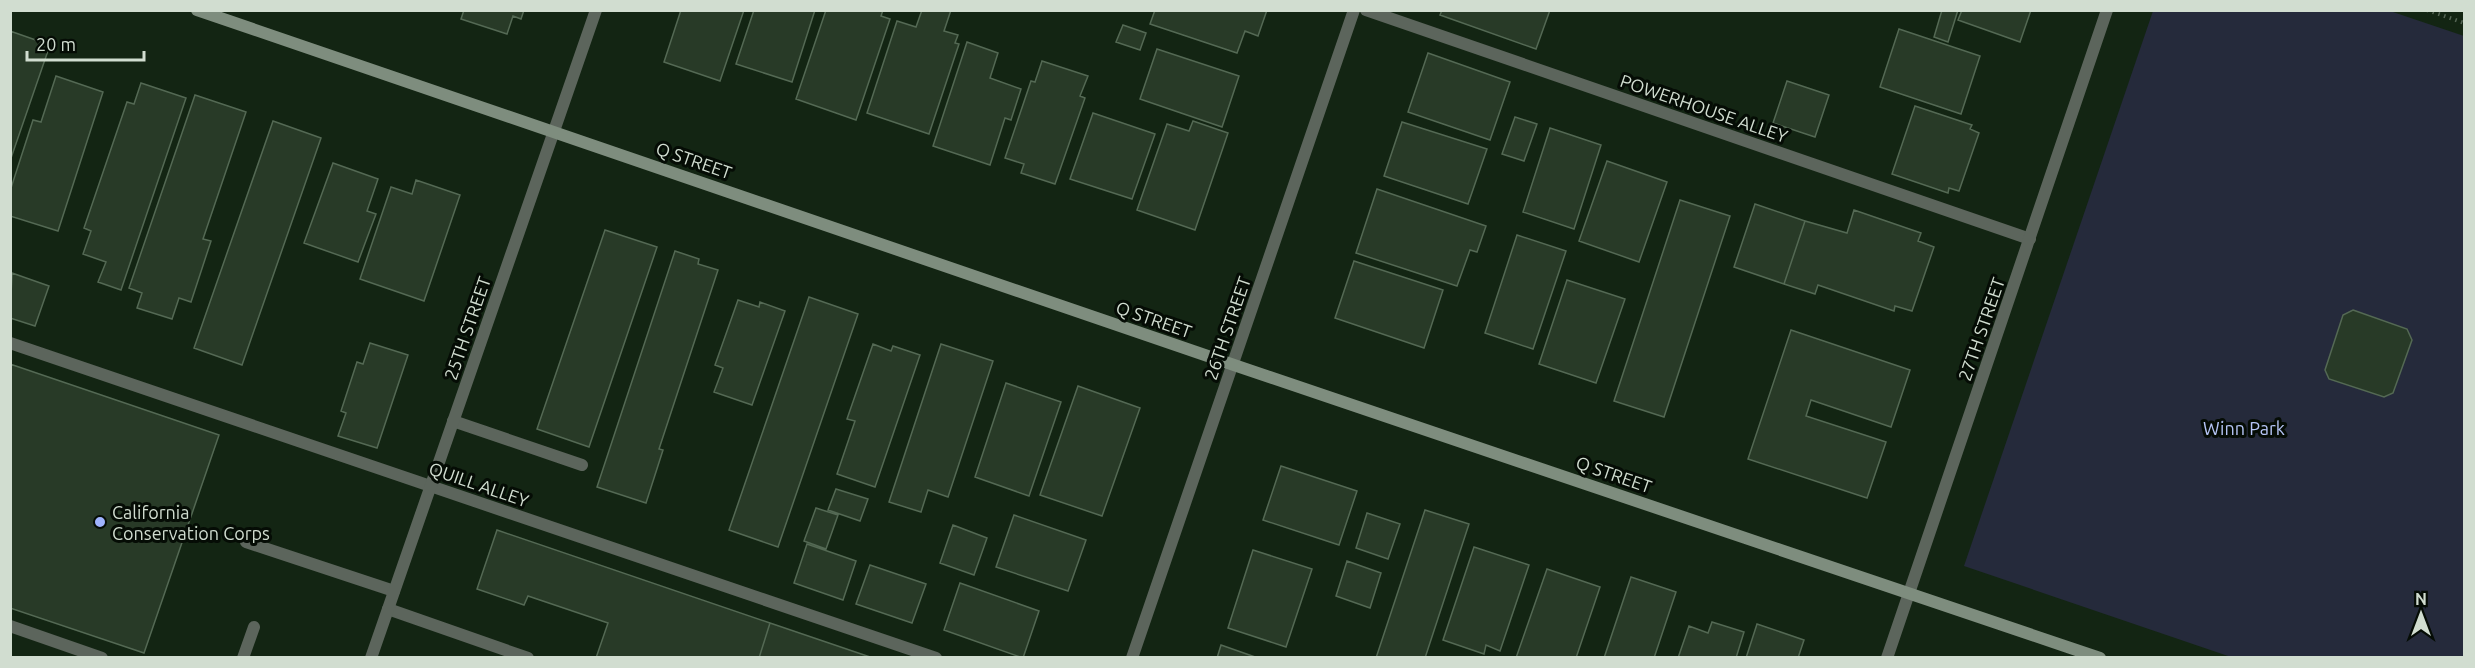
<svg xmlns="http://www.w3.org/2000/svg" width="2475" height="668" viewBox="0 0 2475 668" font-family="Ubuntu,sans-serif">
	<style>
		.green { fill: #252a3b }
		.building { fill: #283a27; stroke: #546954; stroke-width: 1.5 }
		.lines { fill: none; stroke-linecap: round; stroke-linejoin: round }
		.path { stroke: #556555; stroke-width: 4; stroke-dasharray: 1.5 4.5; stroke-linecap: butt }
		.lane { stroke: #5c655c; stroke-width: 12 }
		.street { stroke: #5c655c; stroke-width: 12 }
		.secondary { stroke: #7e8d7e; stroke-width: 12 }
		.poi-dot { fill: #9fb3fd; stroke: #050c05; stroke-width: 2 }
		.labels { text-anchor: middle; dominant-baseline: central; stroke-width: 6; stroke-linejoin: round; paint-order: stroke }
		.street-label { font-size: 18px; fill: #d1ddd0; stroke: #050c05 }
		.park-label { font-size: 18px; fill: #b6c5f6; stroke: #050c05 }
		.poi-label { font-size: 18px; fill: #d1ddd0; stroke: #050c05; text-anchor: start }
	</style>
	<rect width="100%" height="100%" fill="#132513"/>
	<path class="green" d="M 2153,11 L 2390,11 L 2464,36 L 2464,657 L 2231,657 L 1964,566 Z"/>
	<path class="building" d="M 464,10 L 524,10 L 521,19 L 513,16 L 507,34 L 461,19 Z
		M 681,10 L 744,10 L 720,81 L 664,62 Z
		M 754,10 L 815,10 L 792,82 L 736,64 Z
		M 826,10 L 883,10 L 881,16 L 890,19 L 856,120 L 796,99 Z
		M 922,10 L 951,10 L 944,31 L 958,35 L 955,43 L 959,44 L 929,134 L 867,113 L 897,21 L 916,27 Z
		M 1155,10 L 1267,10 L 1258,36 L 1245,31 L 1237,53 L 1150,24 Z
		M 1442,10 L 1550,10 L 1536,49 L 1440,15 Z
		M 1942,10 L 1958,10 L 1948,42 L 1934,37 Z
		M 1962,10 L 2031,10 L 2020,42 L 1958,20 Z
		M 1123,25 L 1146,33 L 1140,50 L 1116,42 Z
		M 1899,29 L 1980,56 L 1961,114 L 1880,87 Z
		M 10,31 L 50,45 L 10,161 Z
		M 967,42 L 998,53 L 990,78 L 1021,89 L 1011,120 L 1005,118 L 990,165 L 933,146 Z
		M 1157,49 L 1239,76 L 1222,127 L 1140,99 Z
		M 1428,53 L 1510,82 L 1490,140 L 1408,112 Z
		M 1042,61 L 1088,76 L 1080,96 L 1085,98 L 1055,184 L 1021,173 L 1024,164 L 1005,158 L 1031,81 L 1035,82 Z
		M 56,76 L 103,92 L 58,231 L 10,216 L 10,191 L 33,120 L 41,122 Z
		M 1787,81 L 1829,95 L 1815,137 L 1773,123 Z
		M 141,83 L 186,98 L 121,290 L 98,282 L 106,262 L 83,254 L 91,231 L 84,228 L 127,102 L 134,104 Z
		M 195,95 L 246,112 L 203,239 L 211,241 L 191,302 L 179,298 L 172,319 L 137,308 L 142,293 L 129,288 Z
		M 1915,106 L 1972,125 L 1970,129 L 1979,133 L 1959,191 L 1949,188 L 1948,193 L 1892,174 Z
		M 1093,113 L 1155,134 L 1132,199 L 1070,179 Z
		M 1515,117 L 1537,124 L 1524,161 L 1502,154 Z
		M 273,121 L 321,138 L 242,365 L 194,348 Z
		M 1193,121 L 1228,133 L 1195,230 L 1137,210 L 1167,124 L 1189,131 Z
		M 1402,122 L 1487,149 L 1468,204 L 1384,176 Z
		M 1550,128 L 1601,145 L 1574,229 L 1523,212 Z
		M 1607,161 L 1667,182 L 1639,262 L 1579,241 Z
		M 333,163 L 378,179 L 367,211 L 376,214 L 358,262 L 304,243 Z
		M 416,180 L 460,195 L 424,301 L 360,279 L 391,187 L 412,194 Z
		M 1377,189 L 1486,226 L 1477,252 L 1470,250 L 1457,286 L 1356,253 Z
		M 1680,200 L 1730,216 L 1664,417 L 1614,401 Z
		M 1755,204 L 1805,221 L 1784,284 L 1734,267 Z
		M 1854,210 L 1921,233 L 1918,241 L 1934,247 L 1912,311 L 1895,306 L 1894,311 L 1818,285 L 1815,294 L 1784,284 L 1805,221 L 1847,233 Z
		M 605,230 L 657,247 L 589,447 L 537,429 Z
		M 1517,235 L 1566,251 L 1533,349 L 1485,333 Z
		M 675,251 L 699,259 L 698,264 L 718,270 L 659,449 L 663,450 L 646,503 L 597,487 Z
		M 1354,261 L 1443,290 L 1424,348 L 1335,318 Z
		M 12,273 L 49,286 L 35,326 L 10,318 Z
		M 1567,280 L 1625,299 L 1596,383 L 1539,364 Z
		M 809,297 L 858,314 L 778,547 L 729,530 Z
		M 738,300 L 759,307 L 760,302 L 785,311 L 752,405 L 714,392 L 723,368 L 715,365 Z
		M 2353,310 L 2407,329 L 2412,340 L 2393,393 L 2384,397 L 2329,379 L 2325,370 L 2343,315 Z
		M 1791,330 L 1910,370 L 1891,427 L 1811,400 L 1806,416 L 1886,442 L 1867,498 L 1748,459 Z
		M 370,343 L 408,355 L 377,448 L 338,436 L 346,413 L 341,411 L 357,362 L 363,364 Z
		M 873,344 L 891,351 L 893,346 L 920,355 L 875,487 L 837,474 L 855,421 L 847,419 Z
		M 941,344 L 993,361 L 948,497 L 928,490 L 921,512 L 889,502 Z
		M 10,364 L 219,435 L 144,653 L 10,608 Z
		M 1006,383 L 1061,402 L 1029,496 L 975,477 Z
		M 1078,386 L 1140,408 L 1102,516 L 1040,495 Z
		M 1281,466 L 1357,491 L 1339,545 L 1263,520 Z
		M 836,489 L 868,499 L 860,521 L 828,510 Z
		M 816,508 L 838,515 L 826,549 L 804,541 Z
		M 1425,510 L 1469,524 L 1425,658 L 1376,658 Z
		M 1367,513 L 1400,524 L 1388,559 L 1356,548 Z
		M 1014,515 L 1086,540 L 1068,591 L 996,567 Z
		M 953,525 L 987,538 L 974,575 L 940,563 Z
		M 497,530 L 770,623 L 759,658 L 596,658 L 608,623 L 528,596 L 524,605 L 477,589 Z
		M 807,544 L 856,561 L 843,600 L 794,583 Z
		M 1474,547 L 1529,565 L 1500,651 L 1486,645 L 1484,654 L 1443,640 Z
		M 1253,550 L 1312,569 L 1286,647 L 1228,628 Z
		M 1347,561 L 1381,573 L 1370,608 L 1336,596 Z
		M 870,565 L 926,584 L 912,623 L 856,604 Z
		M 1547,569 L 1600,587 L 1576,658 L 1516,658 Z
		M 1631,577 L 1676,592 L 1654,658 L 1604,658 Z
		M 960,583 L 1039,611 L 1023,658 L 944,630 Z
		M 1712,622 L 1744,632 L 1736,658 L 1678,658 L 1689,626 L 1708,633 Z
		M 770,623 L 873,658 L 759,658 Z
		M 1757,624 L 1804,640 L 1798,658 L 1746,658 Z
		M 1221,645 L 1258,658 L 1217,658 Z"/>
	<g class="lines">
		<path class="path" d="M 2427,10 L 2464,23"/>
		<path class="lane" d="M 1366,10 L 2030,239
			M 10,343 L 936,658
			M 453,421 L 582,465
			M 246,542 L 394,591
			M 388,609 L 528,658
			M 10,626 L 102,658
			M 243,658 L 254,627"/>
		<path class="street" d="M 371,658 L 596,10
			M 1132,658 L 1354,10
			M 1887,658 L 2107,10"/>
		<path class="secondary" d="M 197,10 L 1234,365 L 2100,658"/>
	</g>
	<circle class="poi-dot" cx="100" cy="522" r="6"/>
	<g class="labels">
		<g class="street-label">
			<text transform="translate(1704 108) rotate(19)">POWERHOUSE ALLEY</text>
			<text transform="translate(694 160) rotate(19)">Q STREET</text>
			<text transform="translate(1154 319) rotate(19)">Q STREET</text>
			<text transform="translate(467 328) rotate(-71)">25TH STREET</text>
			<text transform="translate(1227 328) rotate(-71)">26TH STREET</text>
			<text transform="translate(1981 329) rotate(-71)">27TH STREET</text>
			<text transform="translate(1614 474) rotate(19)">Q STREET</text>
			<text transform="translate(479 484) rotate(19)">QUILL ALLEY</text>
		</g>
		<g class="park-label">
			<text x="2244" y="428">Winn Park</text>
		</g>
		<g class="poi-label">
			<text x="112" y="512">California<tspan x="112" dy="21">Conservation Corps</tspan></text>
		</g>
	</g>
	<rect width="2475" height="668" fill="none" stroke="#d1ddd0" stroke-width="24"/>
	<g transform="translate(2421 614)" stroke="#050c05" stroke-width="4.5" paint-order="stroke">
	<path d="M0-4.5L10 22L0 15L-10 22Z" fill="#d1ddd0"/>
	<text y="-9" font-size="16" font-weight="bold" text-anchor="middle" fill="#d1ddd0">N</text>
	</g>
	<path d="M27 51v9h117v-9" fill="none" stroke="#d1ddd0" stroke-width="3"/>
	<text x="36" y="51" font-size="18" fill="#d1ddd0" stroke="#050c05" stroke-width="4.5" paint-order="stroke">20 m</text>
</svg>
